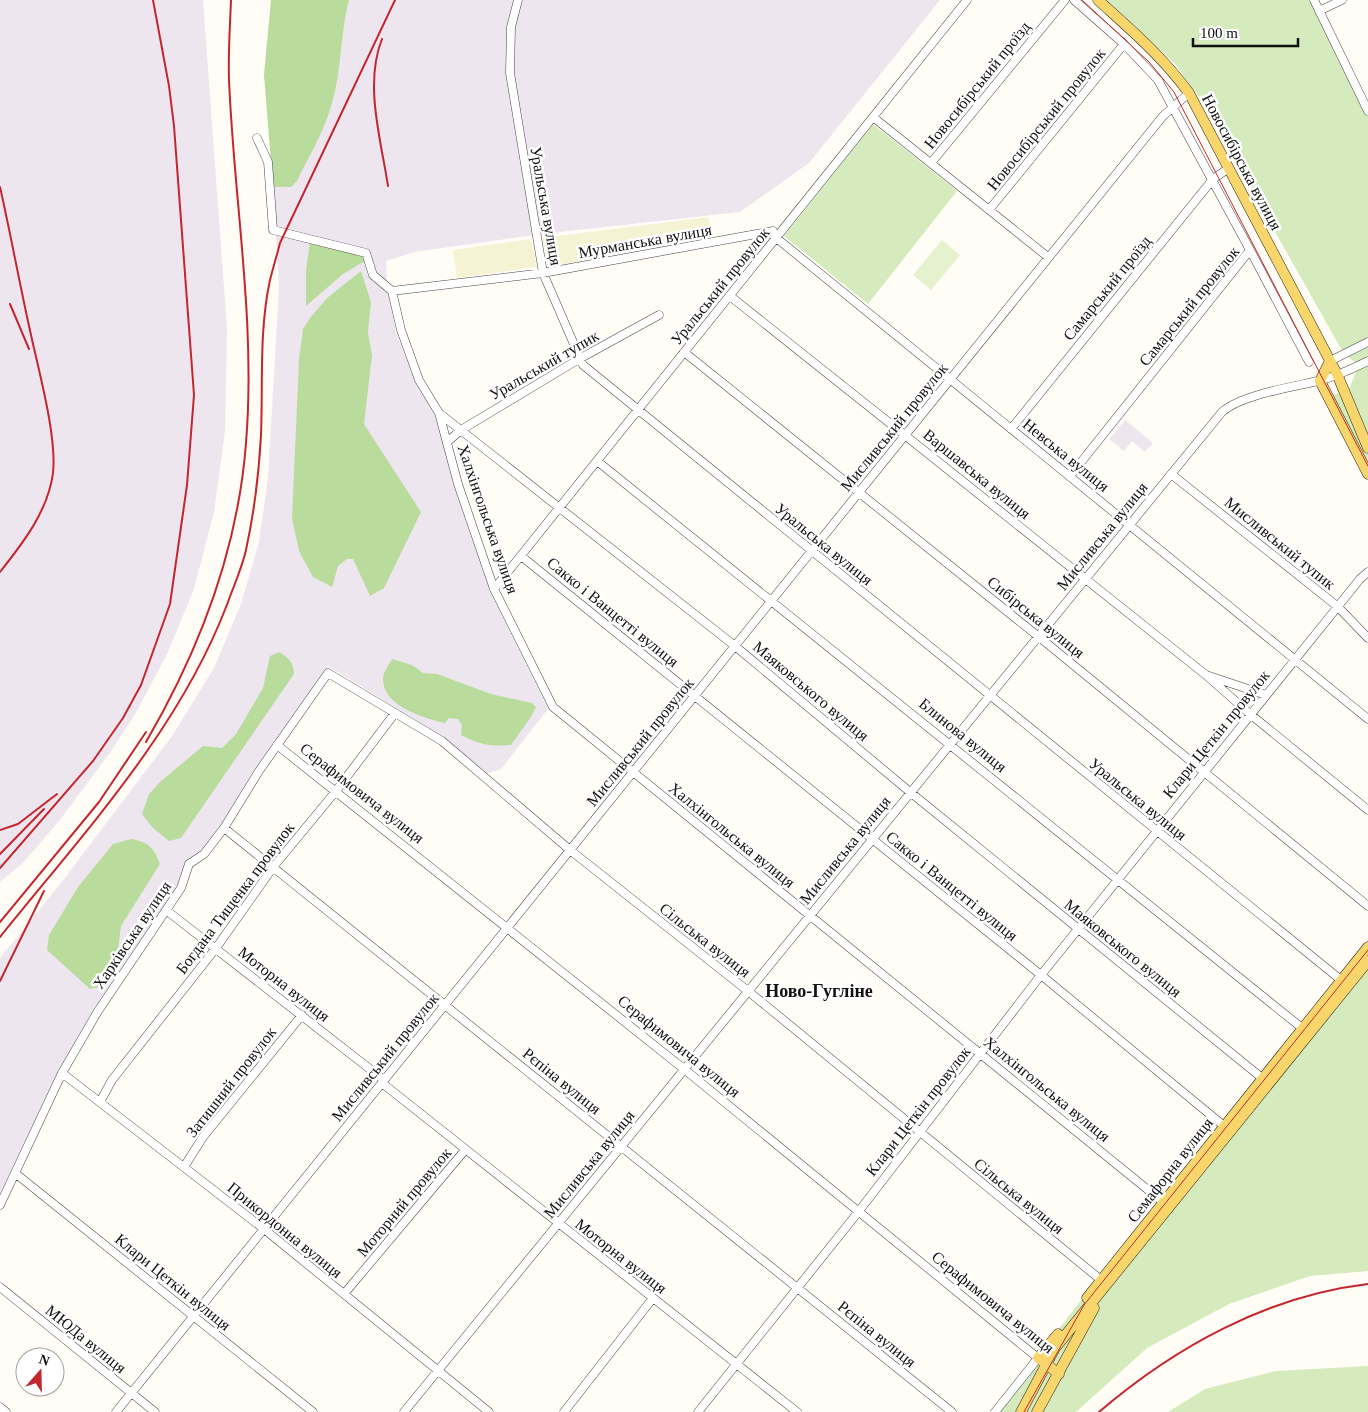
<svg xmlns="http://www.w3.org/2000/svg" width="1368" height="1412" viewBox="0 0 1368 1412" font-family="'Times New Roman',serif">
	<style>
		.industrial { fill: #eee6ef }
		.farmland { fill: #f6f3d4 }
		.green { fill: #d5ebbd }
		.forest { fill: #b9dc9c }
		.pitch { fill: #e6f2cf }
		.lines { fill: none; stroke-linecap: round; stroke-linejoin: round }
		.minor-casing { stroke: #444; stroke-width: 9 }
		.major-casing { stroke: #222; stroke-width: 11 }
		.minor { stroke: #fff; stroke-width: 8 }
		.major { stroke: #f9d66b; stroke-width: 10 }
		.tram { stroke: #c4262e; stroke-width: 1 }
		.rail { stroke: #c4262e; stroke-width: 2 }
		.labels { text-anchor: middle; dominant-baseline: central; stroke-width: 5; stroke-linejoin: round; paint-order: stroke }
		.street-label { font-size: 16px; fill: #111; stroke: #fff }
		.neighbourhood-label { font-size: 18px; font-weight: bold; fill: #111; stroke: #fff }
	</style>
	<rect width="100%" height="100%" fill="#fffdf5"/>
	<path class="industrial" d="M 0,0 L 203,0 L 227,328 L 225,432 L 214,512 L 194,589 L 168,652 L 136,713 L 109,754 L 59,821 L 23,863 L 0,882 Z
		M 349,0 L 940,0 L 809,163 L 740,212 L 542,234 L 414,252 L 386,261 L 387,287 L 396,332 L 415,382 L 436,415 L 454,486 L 490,592 L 548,709 L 501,769 L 486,774 L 444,737 L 328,666 L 255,768 L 221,825 L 201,851 L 185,862 L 177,886 L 94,1008 L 58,1071 L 0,1195 L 0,958 L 61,883 L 172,736 L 214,668 L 241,604 L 259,542 L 268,478 L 279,288 L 273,187 L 344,18 Z
		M 1125,420 L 1153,443 L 1145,452 L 1132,441 L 1124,451 L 1109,439 Z"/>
	<path class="farmland" d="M 708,217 L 712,233 L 690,240 L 549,267 L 542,238 Z
		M 531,239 L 537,267 L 457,278 L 453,250 Z"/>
	<path class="green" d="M 1106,0 L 1314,0 L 1368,111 L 1368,474 L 1326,398 L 1349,389 L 1359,365 L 1344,354 L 1199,97 L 1176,65 Z
		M 873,124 L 957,191 L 868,304 L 784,236 Z
		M 1368,941 L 1368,1271 L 1310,1276 L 1229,1304 L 1147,1348 L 1076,1412 L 995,1412 L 1098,1278 Z
		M 1368,1366 L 1368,1412 L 1168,1412 L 1205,1389 L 1276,1371 Z"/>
	<path class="forest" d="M 271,0 L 349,0 C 340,34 342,69 332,103 C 325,130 309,156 297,181 L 291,187 L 273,187 L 264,75 Z
		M 310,242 L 361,255 L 365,261 L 343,274 L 306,306 L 306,270 Z
		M 361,271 L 371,302 L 368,333 L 372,355 L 364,424 L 421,512 L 384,588 L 370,596 L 353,559 L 347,559 L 338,566 L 332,587 L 313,577 L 299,551 L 292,518 L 299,359 L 303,329 L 310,318 L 327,298 Z
		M 279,652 C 288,657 294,663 294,674 L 181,838 L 169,841 L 153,828 L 142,814 L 149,794 L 161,781 L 203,746 L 222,748 L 236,734 L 263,688 L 270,656 Z
		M 392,659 L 412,665 L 423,673 L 437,674 L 491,694 L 532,703 L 536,707 L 531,717 L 511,745 C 491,747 478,744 461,735 L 462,725 L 458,719 L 449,718 L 445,723 C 424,718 381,706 383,677 C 384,672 389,664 392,659 Z
		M 131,839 C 148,842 154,847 160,864 L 121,926 L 117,957 L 112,972 L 103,986 L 90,989 L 47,950 L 49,935 L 78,887 L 113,844 Z"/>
	<path class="pitch" d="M 942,240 L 960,255 L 931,290 L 913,275 Z"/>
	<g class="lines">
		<defs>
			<path id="minor" d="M 518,0 L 511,27 L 510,73 L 543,273 L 583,365 L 1341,980
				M 1074,0 L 1124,44 L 1158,80 L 1250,250
				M 1314,0 L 1368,111
				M 1319,11 L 1342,0
				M 873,117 L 1048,257
				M 257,138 L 268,162 L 273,230 L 366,253 L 373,275 L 392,291
				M 931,163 L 1065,0
				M 989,210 L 1124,44
				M 769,232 L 1368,719
				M 392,291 L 401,330 L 419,380 L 439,413 L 735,646 L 910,792 L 1262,1078
				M 392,291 L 543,273 L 773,231
				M 730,296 L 1206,675
				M 684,352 L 1044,641 L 1368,906
				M 1330,361 L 1368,342
				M 439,413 L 458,484 L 494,589 L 553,707 L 1163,1202
				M 1011,429 L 1213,179 L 1229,168
				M 447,442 L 461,430 L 579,359 L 659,315
				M 597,461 L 1302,1028
				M 1171,474 L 1337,606 L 1368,638
				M 1070,476 L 1250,250 L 1309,362
				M 521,556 L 1041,975 L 1224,1126
				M 494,589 L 967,0
				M 1266,695 L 1206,675 L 1250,714 L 1368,810
				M 277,745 L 684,1069 L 1038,1358 L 995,1412
				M 224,828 L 952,1412
				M 166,910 L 384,1080
				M 62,1073 L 264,1229 L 489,1412
				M 382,1083 L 797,1412
				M 100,1102 L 112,1080 L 216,948 L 274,866 L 336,791 L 395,713
				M 184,1167 L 203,1137 L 302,1015
				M 15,1173 L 313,1412
				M 0,1205 L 62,1073 L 98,1011 L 181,888 L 189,864 L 204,854 L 224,828 L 259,771 L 328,673 L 442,741 L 570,850 L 748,991 L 1101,1280
				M 0,1287 L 155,1412
				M 344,1294 L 465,1150
				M 0,1407 L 6,1412
				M 116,1412 L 1163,116 L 1189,93
				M 404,1412 L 1222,412 C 1241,395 1292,387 1318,381 C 1334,377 1352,369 1368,361
				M 564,1412 L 653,1298
				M 698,1412 L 859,1211 L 1041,975 L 1360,579 L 1368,572"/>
			<path id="major" d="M 1098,0 C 1131,30 1163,57 1189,93 L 1337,374 L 1368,448
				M 1330,361 L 1320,381 L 1368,474
				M 1087,1298 L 1368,947
				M 1058,1334 L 1038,1358 L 1059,1374
				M 1021,1412 L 1055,1348 L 1368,961
				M 1037,1412 L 1094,1308"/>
		</defs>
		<use href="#minor" class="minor-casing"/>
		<use href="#major" class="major-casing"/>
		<use href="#minor" class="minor"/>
		<use href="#major" class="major"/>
		<path class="tram" d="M 1082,0 L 1149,62 L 1174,92 L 1368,466
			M 1024,1412 L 1084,1305 L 1368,950"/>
		<path class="rail" d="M 382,39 C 364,84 381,140 388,186
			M 0,187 C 11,236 20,286 31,335 C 39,372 57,437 53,473 C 48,511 23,543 0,572
			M 10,304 L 29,349
			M 146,742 C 199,651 238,549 246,443 C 256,322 234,201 229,80 C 228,54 230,27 231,0
			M 0,830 L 18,824 L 57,794
			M 0,854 L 44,809
			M 0,868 L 93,761 L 123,718 L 141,685 L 170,604 L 187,485 L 194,395 L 174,126 L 169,86 L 153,0
			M 0,922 L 99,802 L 146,732
			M 0,937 C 85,831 180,730 228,602 C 234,585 242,568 246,550 C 254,513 259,473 261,435 C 263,384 259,330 270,280 C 273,268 277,255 280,243 L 395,0
			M 0,981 L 44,891
			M 1099,1412 C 1175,1347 1267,1296 1368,1284"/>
	</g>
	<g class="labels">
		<g class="street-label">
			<text transform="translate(977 85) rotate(-51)">Новосибірський проїзд</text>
			<text transform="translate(1046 119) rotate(-51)">Новосибірський провулок</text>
			<text transform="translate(1242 162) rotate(62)">Новосибірська вулиця</text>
			<text transform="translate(546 206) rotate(80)">Уральська вулиця</text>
			<text transform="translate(645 241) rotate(-10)">Мурманська вулиця</text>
			<text transform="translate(720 286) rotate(-51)">Уральський провулок</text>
			<text transform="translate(1107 288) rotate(-51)">Самарський проїзд</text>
			<text transform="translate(1189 306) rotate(-51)">Самарський провулок</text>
			<text transform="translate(544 365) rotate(-30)">Уральський тупик</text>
			<text transform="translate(894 427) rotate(-51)">Мисливський провулок</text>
			<text transform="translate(1066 455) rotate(39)">Невська вулиця</text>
			<text transform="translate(977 474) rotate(39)">Варшавська вулиця</text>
			<text transform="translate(488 519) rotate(71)">Халхінгольська вулиця</text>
			<text transform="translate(1102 536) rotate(-51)">Мисливська вулиця</text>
			<text transform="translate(1280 543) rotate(39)">Мисливський тупик</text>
			<text transform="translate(824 544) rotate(39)">Уральська вулиця</text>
			<text transform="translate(613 612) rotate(39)">Сакко і Ванцетті вулиця</text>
			<text transform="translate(1036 617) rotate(39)">Сибірська вулиця</text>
			<text transform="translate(811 691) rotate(40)">Маяковського вулиця</text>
			<text transform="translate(1216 734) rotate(-51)">Клари Цеткін провулок</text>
			<text transform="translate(963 735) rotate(39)">Блинова вулиця</text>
			<text transform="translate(640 742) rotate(-51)">Мисливський провулок</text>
			<text transform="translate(362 793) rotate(38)">Серафимовича вулиця</text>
			<text transform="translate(1138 799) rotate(39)">Уральська вулиця</text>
			<text transform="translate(732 835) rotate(39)">Халхінгольська вулиця</text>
			<text transform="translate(845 850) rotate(-51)">Мисливська вулиця</text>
			<text transform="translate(952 886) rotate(39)">Сакко і Ванцетті вулиця</text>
			<text transform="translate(235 898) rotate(-53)">Богдана Тищенка провулок</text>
			<text transform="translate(132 935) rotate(-56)">Харківська вулиця</text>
			<text transform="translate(705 940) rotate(38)">Сільська вулиця</text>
			<text transform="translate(1123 948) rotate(39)">Маяковського вулиця</text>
			<text transform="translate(284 984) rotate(38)">Моторна вулиця</text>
			<text transform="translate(679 1046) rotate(39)">Серафимовича вулиця</text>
			<text transform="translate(385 1057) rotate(-51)">Мисливський провулок</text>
			<text transform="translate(562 1081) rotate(39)">Рєпіна вулиця</text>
			<text transform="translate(231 1082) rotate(-52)">Затишний провулок</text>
			<text transform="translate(1047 1089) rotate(39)">Халхінгольська вулиця</text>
			<text transform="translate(918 1111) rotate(-52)">Клари Цеткін провулок</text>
			<text transform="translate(589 1164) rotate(-51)">Мисливська вулиця</text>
			<text transform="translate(1170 1170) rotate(-52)">Семафорна вулиця</text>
			<text transform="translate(1019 1196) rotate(39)">Сільська вулиця</text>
			<text transform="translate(404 1202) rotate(-50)">Моторний провулок</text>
			<text transform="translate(285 1230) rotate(39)">Прикордонна вулиця</text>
			<text transform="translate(621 1256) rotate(38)">Моторна вулиця</text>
			<text transform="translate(173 1282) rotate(39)">Клари Цеткін вулиця</text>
			<text transform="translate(993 1302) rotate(39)">Серафимовича вулиця</text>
			<text transform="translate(877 1334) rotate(39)">Рєпіна вулиця</text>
			<text transform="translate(86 1339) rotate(39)">МЮДа вулиця</text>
		</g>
		<g class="neighbourhood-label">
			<text x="819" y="991">Ново-Гугліне</text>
		</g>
	</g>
	<g transform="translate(40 1372) rotate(20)"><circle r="24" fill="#ffffff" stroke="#a0a0a0"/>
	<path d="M0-4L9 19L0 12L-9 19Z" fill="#c4262e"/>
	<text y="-8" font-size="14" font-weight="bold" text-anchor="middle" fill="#111111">N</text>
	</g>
	<path d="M1193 38v8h105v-8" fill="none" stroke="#111111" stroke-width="2.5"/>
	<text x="1200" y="38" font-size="15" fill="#111111" stroke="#ffffff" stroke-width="4" paint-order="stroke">100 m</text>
</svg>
